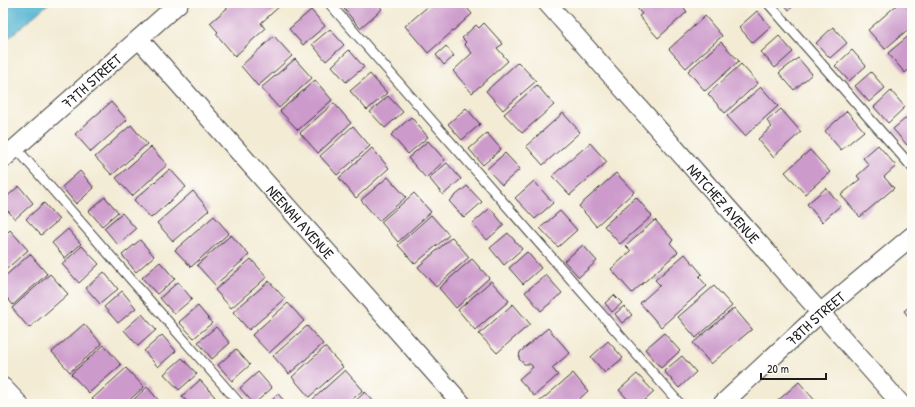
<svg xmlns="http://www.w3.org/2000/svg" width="915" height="407" viewBox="0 0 915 407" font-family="'Patrick Hand',sans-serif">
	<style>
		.water { fill: #54b5d2; stroke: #386877 }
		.building { fill: #cc9acb }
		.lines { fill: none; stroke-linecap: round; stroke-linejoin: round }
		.service-casing { stroke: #3c3b38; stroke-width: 11 }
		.minor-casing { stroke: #3c3b38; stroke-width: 20 }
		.service { stroke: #fff; stroke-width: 9 }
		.minor { stroke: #fff; stroke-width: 18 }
		.labels { text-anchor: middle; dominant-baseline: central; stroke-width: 3; stroke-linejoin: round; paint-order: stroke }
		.street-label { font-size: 15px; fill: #1c1c1c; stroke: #fdfcf7 }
	</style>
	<rect width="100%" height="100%" fill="#fdfcf7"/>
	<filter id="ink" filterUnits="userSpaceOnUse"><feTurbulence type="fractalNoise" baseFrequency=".025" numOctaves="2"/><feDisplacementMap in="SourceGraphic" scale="8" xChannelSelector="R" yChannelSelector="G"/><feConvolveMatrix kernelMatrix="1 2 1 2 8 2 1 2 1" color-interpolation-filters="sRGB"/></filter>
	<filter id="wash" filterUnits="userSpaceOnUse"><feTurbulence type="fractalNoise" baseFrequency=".012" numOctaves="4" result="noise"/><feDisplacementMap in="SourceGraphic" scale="16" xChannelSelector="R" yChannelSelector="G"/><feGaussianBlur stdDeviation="0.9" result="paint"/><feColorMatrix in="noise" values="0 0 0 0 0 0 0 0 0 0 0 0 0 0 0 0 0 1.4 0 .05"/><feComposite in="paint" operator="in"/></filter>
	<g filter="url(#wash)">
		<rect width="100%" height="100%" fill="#f3ebd4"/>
		<path class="water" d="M 3,3 L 49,3 L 3,43 Z"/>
		<g id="blocks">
			<path class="building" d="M 233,3 L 280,3 L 281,5 L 261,23 L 265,29 L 235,56 L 216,34 L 218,32 L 210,23 Z
				M 351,3 L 377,3 L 382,9 L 360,28 L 344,9 Z
				M 432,3 L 463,3 L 472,14 L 428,53 L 405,26 Z
				M 635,3 L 684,3 L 682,5 L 687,12 L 658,38 L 639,16 L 642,14 L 634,4 Z
				M 783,3 L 797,3 L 789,10 Z
				M 899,3 L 904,3 L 912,12 L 912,26 L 885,49 L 868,30 Z
				M 311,10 L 325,26 L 303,45 L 289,29 Z
				M 757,11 L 771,27 L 753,43 L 739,27 Z
				M 705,16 L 722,36 L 686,68 L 669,49 Z
				M 484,23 L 503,44 L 497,48 L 508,61 L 472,93 L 453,71 L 472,53 L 464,44 L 466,42 L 462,38 L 476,25 L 479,28 Z
				M 833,27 L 847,43 L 830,58 L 816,43 Z
				M 330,29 L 344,45 L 326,61 L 312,44 Z
				M 912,33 L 912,67 L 905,73 L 888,53 Z
				M 274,36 L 292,56 L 258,86 L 241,66 Z
				M 779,36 L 793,52 L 775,68 L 761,52 Z
				M 721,42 L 739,61 L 705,91 L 688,71 Z
				M 446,46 L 454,56 L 444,65 L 436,55 Z
				M 349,50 L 364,67 L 346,82 L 332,66 Z
				M 852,50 L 866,66 L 849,81 L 835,66 Z
				M 798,58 L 812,74 L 794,90 L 779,73 Z
				M 295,59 L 312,78 L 279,108 L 261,88 Z
				M 518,62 L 536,81 L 503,110 L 486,91 Z
				M 741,64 L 758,83 L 725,113 L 708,94 Z
				M 871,72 L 885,88 L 869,102 L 855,86 Z
				M 370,74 L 387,93 L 367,110 L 350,91 Z
				M 315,80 L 332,100 L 298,130 L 280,111 Z
				M 537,85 L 554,105 L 522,133 L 504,114 Z
				M 761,87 L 778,106 L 745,136 L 727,116 Z
				M 891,91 L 905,107 L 888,123 L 874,107 Z
				M 388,96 L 403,112 L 385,128 L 370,112 Z
				M 111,102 L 127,120 L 91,152 L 75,134 Z
				M 334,103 L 351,123 L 318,153 L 300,133 Z
				M 466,108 L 480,124 L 462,140 L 448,124 Z
				M 781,109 L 801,132 L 773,157 L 758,139 L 772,127 L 767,121 Z
				M 847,111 L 864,131 L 841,150 L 825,131 Z
				M 563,113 L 580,132 L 543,165 L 526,146 Z
				M 911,114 L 912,141 L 907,145 L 893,129 Z
				M 411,117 L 428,137 L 408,154 L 391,135 Z
				M 131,125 L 147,144 L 112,175 L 95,157 Z
				M 353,126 L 370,146 L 337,175 L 320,156 Z
				M 487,133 L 501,149 L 483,165 L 469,149 Z
				M 428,141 L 445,160 L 426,178 L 408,158 Z
				M 590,143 L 607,162 L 570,195 L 552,176 Z
				M 878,145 L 896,166 L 884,177 L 894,188 L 860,217 L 841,195 L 860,179 L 857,176 L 869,165 L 863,158 Z
				M 151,147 L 167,165 L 132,196 L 116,178 Z
				M 372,148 L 389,168 L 356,198 L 339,178 Z
				M 810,150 L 830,172 L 805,194 L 785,172 Z
				M 505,153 L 520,169 L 502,185 L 487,169 Z
				M 447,163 L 461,179 L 443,195 L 429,178 Z
				M 170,169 L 186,187 L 151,218 L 134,200 Z
				M 80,171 L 94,188 L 76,204 L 62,187 Z
				M 616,173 L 634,192 L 596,226 L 579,206 Z
				M 388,177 L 406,197 L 379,221 L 361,200 Z
				M 534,181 L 553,203 L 535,219 L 515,198 Z
				M 19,186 L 33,203 L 15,219 L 3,205 L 3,200 Z
				M 467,186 L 482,202 L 464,218 L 449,201 Z
				M 826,188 L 841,205 L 822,222 L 807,204 Z
				M 193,191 L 209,210 L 173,241 L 157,223 Z
				M 414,193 L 431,212 L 398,242 L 381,222 Z
				M 105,197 L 118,212 L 102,226 L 89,211 Z
				M 636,197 L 652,216 L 620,244 L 604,226 Z
				M 44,203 L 59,220 L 41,235 L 26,219 Z
				M 490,208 L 504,225 L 487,240 L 472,224 Z
				M 560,211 L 577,230 L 558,247 L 540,228 Z
				M 122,213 L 136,229 L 118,245 L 104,228 Z
				M 431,215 L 449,235 L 415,264 L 398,245 Z
				M 214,216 L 229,233 L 191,267 L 175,250 Z
				M 655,220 L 673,240 L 670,243 L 678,252 L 632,293 L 611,269 L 631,251 L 626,246 Z
				M 68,229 L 81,244 L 65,258 L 52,243 Z
				M 10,230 L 28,250 L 3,272 L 3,237 Z
				M 508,233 L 522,249 L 504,265 L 490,248 Z
				M 231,235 L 249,255 L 215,285 L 197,265 Z
				M 452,237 L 469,257 L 436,287 L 418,267 Z
				M 140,240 L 154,256 L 136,272 L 122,255 Z
				M 583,245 L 597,261 L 579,277 L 564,261 Z
				M 82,246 L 99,264 L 79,283 L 62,264 Z
				M 527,252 L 541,268 L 523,284 L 509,268 Z
				M 30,254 L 47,274 L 13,305 L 3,293 L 3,278 Z
				M 685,254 L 702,274 L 699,277 L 707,286 L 661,327 L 640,303 L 660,285 L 655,280 Z
				M 251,259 L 267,277 L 231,308 L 215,290 Z
				M 472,259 L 489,278 L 456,308 L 439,288 Z
				M 160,262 L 175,279 L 157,294 L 142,278 Z
				M 104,272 L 118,289 L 100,304 L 86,288 Z
				M 50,274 L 68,294 L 29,328 L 12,308 Z
				M 546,275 L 562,293 L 541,311 L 525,292 Z
				M 269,281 L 285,299 L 249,330 L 233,312 Z
				M 491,281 L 509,301 L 475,330 L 458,310 Z
				M 178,282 L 192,299 L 174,314 L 160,298 Z
				M 714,286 L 732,306 L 696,338 L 678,317 Z
				M 122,291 L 136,308 L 118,323 L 104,307 Z
				M 614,295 L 622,303 L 612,312 L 605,303 Z
				M 288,303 L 304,321 L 269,353 L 252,335 Z
				M 513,304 L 530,324 L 497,353 L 479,334 Z
				M 912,304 L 912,321 L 904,311 Z
				M 198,306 L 212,323 L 194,338 L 179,322 Z
				M 624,306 L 632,315 L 622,323 L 615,314 Z
				M 734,308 L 752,329 L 711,364 L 693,343 Z
				M 142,314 L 156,330 L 138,346 L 124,330 Z
				M 84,324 L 102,344 L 70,372 L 52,352 Z
				M 307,326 L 323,344 L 289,374 L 273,356 Z
				M 216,327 L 230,343 L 212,359 L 198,342 Z
				M 548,328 L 570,353 L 552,368 L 558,375 L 534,396 L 519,379 L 533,367 L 530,364 L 524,364 L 519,359 L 520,352 Z
				M 664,333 L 680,351 L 661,368 L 645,349 Z
				M 162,335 L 176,351 L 158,367 L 144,351 Z
				M 608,341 L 623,358 L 605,373 L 591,357 Z
				M 104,345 L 121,365 L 89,393 L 71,374 Z
				M 325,347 L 343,367 L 309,397 L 292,377 Z
				M 236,349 L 250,365 L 232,381 L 218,365 Z
				M 682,356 L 696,372 L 679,388 L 664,371 Z
				M 182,358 L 197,374 L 179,390 L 164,374 Z
				M 126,368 L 144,387 L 125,404 L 97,404 L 92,399 Z
				M 345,370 L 363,390 L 347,404 L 316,404 L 312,400 Z
				M 258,372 L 272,388 L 254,404 L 240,388 Z
				M 573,373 L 588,391 L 574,404 L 540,404 L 539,402 Z
				M 637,374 L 654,392 L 641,404 L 632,404 L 619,390 Z
				M 200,380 L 215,397 L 206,404 L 189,404 L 182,396 Z
				M 799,382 L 817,403 L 774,404 Z
				M 147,387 L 162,404 L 129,404 Z
				M 365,392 L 376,404 L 352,404 Z
				M 278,394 L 287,404 L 268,404 Z"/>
		</g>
	</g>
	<g filter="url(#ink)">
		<use href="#blocks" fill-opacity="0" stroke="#3c3b38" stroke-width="1"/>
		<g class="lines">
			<defs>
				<path id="service" d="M 329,3 L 680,404
					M 768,3 L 912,167
					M 16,148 L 240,404"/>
				<g id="minor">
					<path id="s1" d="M 547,3 L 901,404"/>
					<path id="s2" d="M 139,39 L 462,404"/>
					<path id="s3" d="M 3,159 L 179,3"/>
					<path d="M 3,387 L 19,404"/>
					<path id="s4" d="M 722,404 L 820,313 L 912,236"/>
				</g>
			</defs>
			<use href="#service" class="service-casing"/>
			<use href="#minor" class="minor-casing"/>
			<use href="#service" class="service"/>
			<use href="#minor" class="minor"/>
		</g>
	</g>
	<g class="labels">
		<g class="street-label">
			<text stroke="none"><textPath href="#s3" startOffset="118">77TH STREET</textPath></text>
			<text stroke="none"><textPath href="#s1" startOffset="267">NATCHEZ AVENUE</textPath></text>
			<text stroke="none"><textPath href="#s2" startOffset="244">NEENAH AVENUE</textPath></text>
			<text stroke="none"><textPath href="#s4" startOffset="127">78TH STREET</textPath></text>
		</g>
	</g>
	<rect width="915" height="407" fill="none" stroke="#fdfcf7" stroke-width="16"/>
	<path d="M761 373v6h65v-6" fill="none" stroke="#1c1c1c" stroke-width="2"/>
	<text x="767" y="373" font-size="12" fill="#1c1c1c" stroke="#fdfcf7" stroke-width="3" paint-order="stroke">20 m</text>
</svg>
